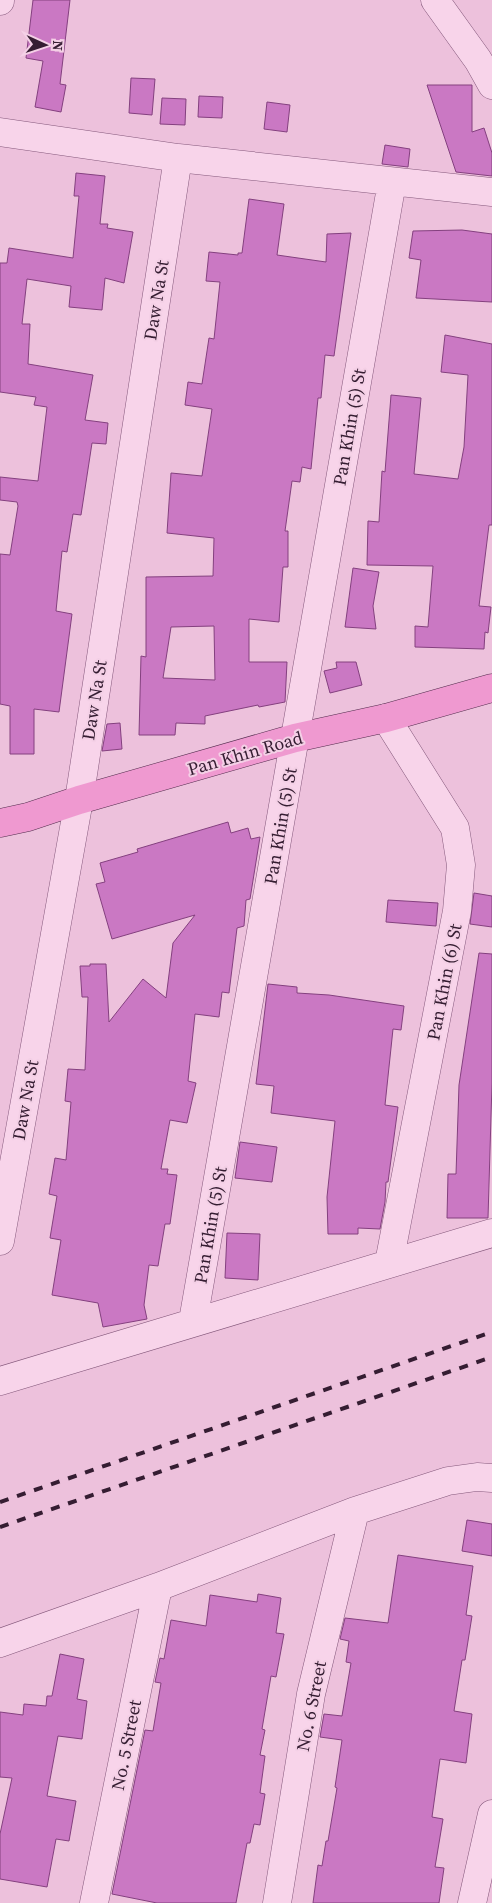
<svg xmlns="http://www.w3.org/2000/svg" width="492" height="1903" viewBox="0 0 492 1903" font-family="'Source Serif 4',serif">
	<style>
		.building { fill: #ca78c3; stroke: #84407f; fill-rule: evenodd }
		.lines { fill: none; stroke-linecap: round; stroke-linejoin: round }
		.minor-casing { stroke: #85597c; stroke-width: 29 }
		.major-casing { stroke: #532d4e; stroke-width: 29 }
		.minor { stroke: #f8d4ea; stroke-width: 28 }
		.major { stroke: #ef99d0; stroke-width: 28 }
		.rail { stroke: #351d32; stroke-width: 4; stroke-dasharray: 9 9; stroke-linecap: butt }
		.labels { text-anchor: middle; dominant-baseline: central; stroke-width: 4; stroke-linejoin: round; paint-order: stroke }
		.street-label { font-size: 18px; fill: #351d32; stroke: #f4d0e6 }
	</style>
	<rect width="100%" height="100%" fill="#edc1dc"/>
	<path class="building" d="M 33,0 L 70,0 L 60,84 L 66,85 L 61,112 L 35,107 L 43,61 L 26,58 Z
		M 131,78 L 155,79 L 152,115 L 129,113 Z
		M 427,85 L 472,85 L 472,132 L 484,128 L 492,153 L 492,176 L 456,172 Z
		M 199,96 L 223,97 L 222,118 L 198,117 Z
		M 162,98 L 186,99 L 185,125 L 160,124 Z
		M 267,102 L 290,105 L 287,132 L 264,129 Z
		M 385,145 L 410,149 L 408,167 L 382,164 Z
		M 76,173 L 105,176 L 100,224 L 108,224 L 107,228 L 133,232 L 124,283 L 105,278 L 102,310 L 69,307 L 71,286 L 27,279 L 22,324 L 30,324 L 28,364 L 93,375 L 85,420 L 108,423 L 106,444 L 92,443 L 81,515 L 73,514 L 67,552 L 62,551 L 56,611 L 72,614 L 59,712 L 34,709 L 34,754 L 10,754 L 10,706 L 0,704 L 0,554 L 10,555 L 18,506 L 17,502 L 0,500 L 0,477 L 38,481 L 47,407 L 34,405 L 36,397 L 0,392 L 0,263 L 7,263 L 9,248 L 73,258 L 79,196 L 74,196 Z
		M 249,199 L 284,204 L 277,255 L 326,262 L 327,234 L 351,233 L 334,356 L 325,355 L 321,398 L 318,398 L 311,469 L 302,467 L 300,482 L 292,481 L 285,531 L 288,531 L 288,567 L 283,567 L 279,622 L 249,619 L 249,662 L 287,662 L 285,702 L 259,707 L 258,705 L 205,716 L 205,724 L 176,723 L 175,735 L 139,735 L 141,656 L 146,657 L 146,577 L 213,576 L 214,538 L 167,533 L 171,473 L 202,476 L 212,409 L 185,405 L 188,382 L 202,384 L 209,338 L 214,339 L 220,282 L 206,281 L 209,252 L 238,255 L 238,253 L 242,253 ZM 214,626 L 215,680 L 163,678 L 171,627 Z
		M 462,230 L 492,234 L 492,302 L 416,298 L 421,260 L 409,258 L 413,231 Z
		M 445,335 L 492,344 L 492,525 L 489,525 L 479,606 L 491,607 L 488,633 L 485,632 L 484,649 L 415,647 L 415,626 L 428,627 L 433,566 L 367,565 L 368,521 L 379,522 L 382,471 L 385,472 L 391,395 L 421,398 L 414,474 L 458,479 L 464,447 L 468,375 L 441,372 Z
		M 353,568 L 379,572 L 373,606 L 376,629 L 345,627 Z
		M 336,662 L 356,662 L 362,685 L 330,693 L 324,671 L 337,668 Z
		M 120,723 L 122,749 L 102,751 L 107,724 Z
		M 228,822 L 231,833 L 248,828 L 251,839 L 260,837 L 250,899 L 246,900 L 244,926 L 237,928 L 229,993 L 222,992 L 219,1017 L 195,1014 L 188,1081 L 196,1083 L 187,1123 L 170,1120 L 161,1169 L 168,1169 L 167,1174 L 177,1175 L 170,1224 L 165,1224 L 158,1266 L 149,1265 L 144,1305 L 147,1319 L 103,1327 L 98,1303 L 52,1295 L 61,1240 L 50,1238 L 57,1196 L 49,1194 L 55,1158 L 66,1160 L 71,1102 L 65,1101 L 68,1069 L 85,1070 L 88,997 L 82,997 L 80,966 L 90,966 L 90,964 L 106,964 L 109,1022 L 143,979 L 166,998 L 173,943 L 195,915 L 112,939 L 96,884 L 105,882 L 100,863 L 138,852 L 137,849 Z
		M 474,893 L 492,896 L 492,927 L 470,924 Z
		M 388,900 L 438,903 L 436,926 L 386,922 Z
		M 479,953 L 492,954 L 492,1083 L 488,1218 L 447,1218 L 448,1174 L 456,1174 L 459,1085 Z
		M 268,984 L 297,987 L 297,993 L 329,995 L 404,1006 L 401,1030 L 393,1029 L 385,1105 L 398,1107 L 388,1182 L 386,1182 L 385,1202 L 380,1229 L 358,1228 L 358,1234 L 328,1234 L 327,1197 L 335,1121 L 271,1113 L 274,1086 L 256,1084 Z
		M 240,1142 L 277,1147 L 272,1182 L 235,1178 Z
		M 227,1233 L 260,1234 L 258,1280 L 225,1278 Z
		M 467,1520 L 492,1524 L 492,1556 L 462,1551 Z
		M 398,1555 L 473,1566 L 466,1615 L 472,1616 L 465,1660 L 462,1660 L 454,1711 L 472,1714 L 466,1763 L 440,1759 L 432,1817 L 443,1819 L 435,1867 L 444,1868 L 439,1903 L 313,1903 L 318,1865 L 322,1866 L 326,1841 L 328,1841 L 337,1788 L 335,1787 L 342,1740 L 320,1737 L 324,1714 L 342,1716 L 351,1663 L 346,1662 L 349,1641 L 340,1639 L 345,1618 L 388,1623 Z
		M 258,1594 L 281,1598 L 276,1633 L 284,1634 L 276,1677 L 271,1676 L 262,1729 L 265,1730 L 260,1755 L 265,1756 L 260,1793 L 265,1794 L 260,1825 L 254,1824 L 250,1843 L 247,1843 L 236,1903 L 157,1903 L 112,1894 L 145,1730 L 153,1731 L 161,1683 L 155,1682 L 160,1658 L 164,1659 L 171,1620 L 206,1626 L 210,1595 L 257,1602 Z
		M 60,1654 L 84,1659 L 77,1699 L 87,1701 L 82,1739 L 58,1736 L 47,1796 L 76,1801 L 69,1841 L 56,1839 L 47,1887 L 0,1879 L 0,1834 L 12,1778 L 0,1777 L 0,1712 L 23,1715 L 24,1704 L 46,1706 L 47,1696 L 52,1696 Z"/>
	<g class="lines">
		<defs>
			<path id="minor" d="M 435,0 L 478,60 L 492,85
				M 0,1 L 0,0
				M 0,132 L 178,158 L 492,192
				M 386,718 L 455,828 L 461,865 L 457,911 L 389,1263
				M 0,1241 L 79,800 L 178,158
				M 193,1321 L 392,182
				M 0,1381 L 492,1233
				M 0,1643 L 158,1587 L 355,1511 L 448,1481 L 477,1477 L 492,1478
				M 94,1903 L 158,1587
				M 277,1903 L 311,1694 L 355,1511
				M 472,1903 L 492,1814"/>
			<path id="major" d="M 0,823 L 28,817 L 79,800 L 295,738 L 386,718 L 492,688"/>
		</defs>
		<use href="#minor" class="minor-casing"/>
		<use href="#major" class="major-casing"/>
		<use href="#minor" class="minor"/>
		<use href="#major" class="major"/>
		<path class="rail" d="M 0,1502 L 492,1332
			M 0,1527 L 492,1357"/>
	</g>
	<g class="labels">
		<g class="street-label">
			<text transform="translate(156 300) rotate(-81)">Daw Na St</text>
			<text transform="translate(349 427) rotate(-80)">Pan Khin (5) St</text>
			<text transform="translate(94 700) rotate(-81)">Daw Na St</text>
			<text transform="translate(245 753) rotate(-16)">Pan Khin Road</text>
			<text transform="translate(280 826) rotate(-80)">Pan Khin (5) St</text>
			<text transform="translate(444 982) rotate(-79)">Pan Khin (6) St</text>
			<text transform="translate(25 1100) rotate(-80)">Daw Na St</text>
			<text transform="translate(210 1225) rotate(-80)">Pan Khin (5) St</text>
			<text transform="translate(311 1706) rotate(-79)">No. 6 Street</text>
			<text transform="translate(126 1745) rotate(-79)">No. 5 Street</text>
		</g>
	</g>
	<g transform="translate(45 45) rotate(93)" stroke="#f4d0e6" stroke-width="4" paint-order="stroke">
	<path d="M0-4L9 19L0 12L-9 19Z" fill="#351d32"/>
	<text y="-8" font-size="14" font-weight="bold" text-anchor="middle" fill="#351d32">N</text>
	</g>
</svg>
